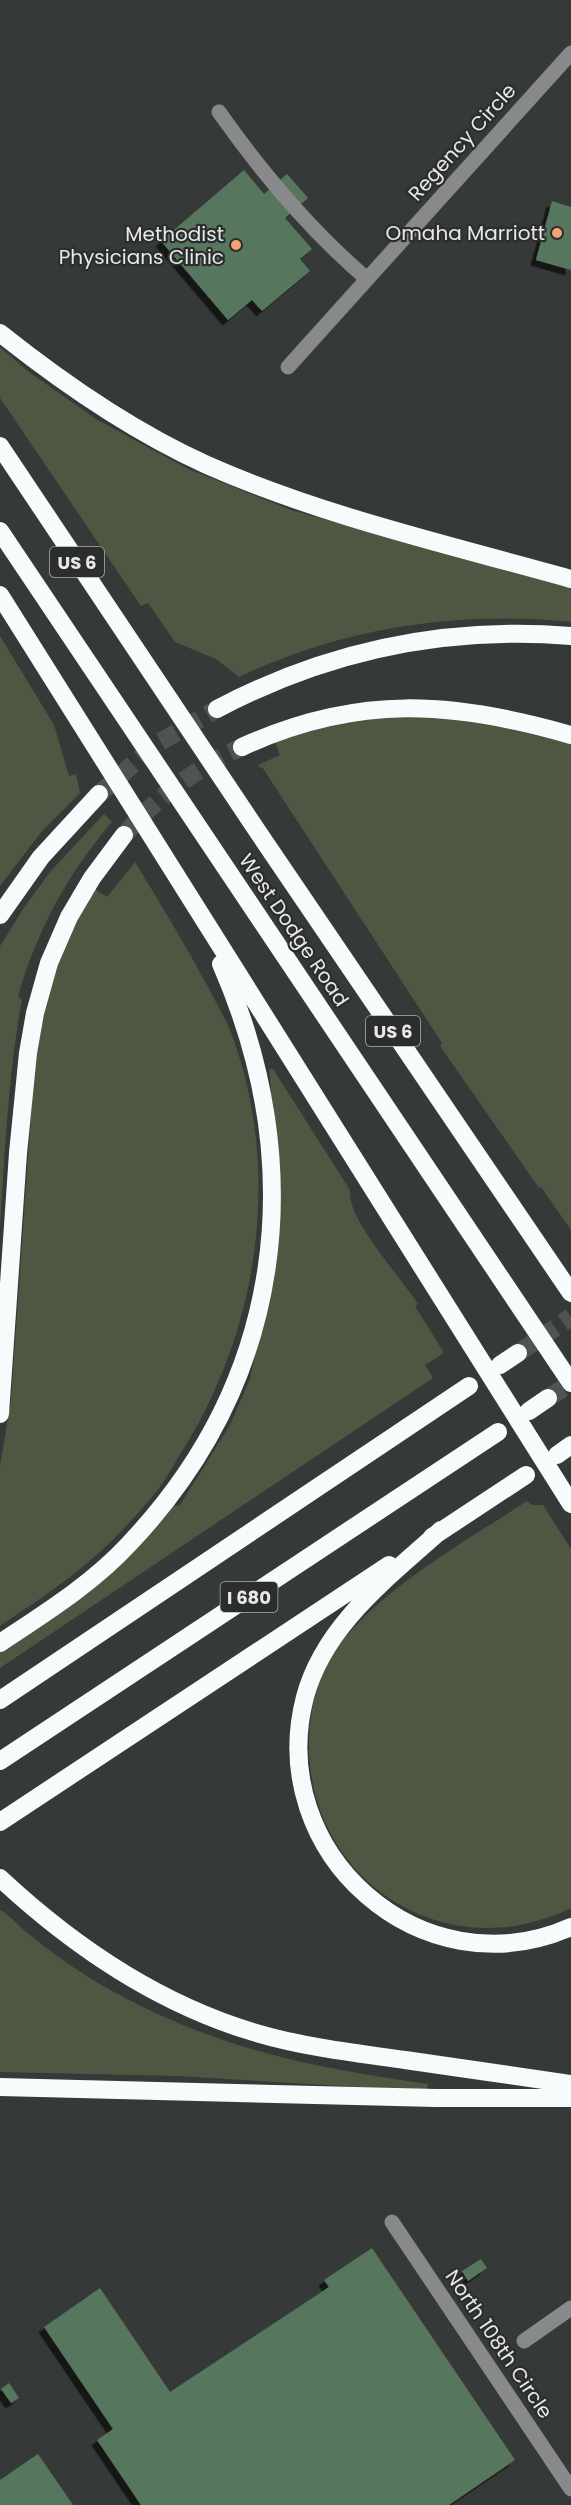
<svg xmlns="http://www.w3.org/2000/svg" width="571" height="2505" viewBox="0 0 571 2505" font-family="Poppins,sans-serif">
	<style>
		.green { fill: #4f5742 }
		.building { fill: #57765d; filter: url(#shadow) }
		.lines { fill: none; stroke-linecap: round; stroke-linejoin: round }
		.highway-tunnel { stroke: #505352; stroke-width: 18; stroke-dasharray: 18 9; stroke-linecap: butt }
		.minor { stroke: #87898a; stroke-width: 15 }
		.highway { stroke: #f6fbfc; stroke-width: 18 }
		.poi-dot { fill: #f0a279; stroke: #2b2e2d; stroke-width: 2 }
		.labels { text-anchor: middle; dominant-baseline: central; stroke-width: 4.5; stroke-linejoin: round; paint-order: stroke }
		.shield { fill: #2b2e2d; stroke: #afb1b0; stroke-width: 1.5 }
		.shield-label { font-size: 18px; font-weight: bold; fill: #e7e9e8 }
		.street-label { font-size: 20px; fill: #e7e9e8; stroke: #2b2e2d }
		.poi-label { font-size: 20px; fill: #e7e9e8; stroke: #2b2e2d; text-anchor: end }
	</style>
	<defs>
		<filter id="shadow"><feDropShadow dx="-5.5" dy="5.5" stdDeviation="0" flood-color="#0009"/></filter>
	</defs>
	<rect width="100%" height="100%" fill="#353937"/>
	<path class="green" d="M 0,347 L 29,372 L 96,419 L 188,469 L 291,510 L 571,587 L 571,622 C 459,610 341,628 239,677 L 216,659 L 175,642 L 148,603 L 141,606 L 0,398 Z
		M 0,636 L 54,725 L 69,776 L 76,774 L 80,793 L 42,831 L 0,886 Z
		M 404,713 L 507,725 L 571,744 L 571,1230 L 541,1187 L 539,1188 L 440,1046 L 442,1043 L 262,767 L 260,768 L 258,765 L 280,755 L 274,740 L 319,726 Z
		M 104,814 L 112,822 C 68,873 36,932 18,997 L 22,999 C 8,1075 5,1151 0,1228 L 0,946 L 25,906 L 50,872 Z
		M 135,862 C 160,903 185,944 208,987 C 216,1003 226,1019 232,1035 C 283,1174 258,1334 179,1456 C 172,1468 165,1480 157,1491 C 132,1521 102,1553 70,1577 C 48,1594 23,1610 0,1626 L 0,1466 L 11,1400 L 36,1044 L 59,954 L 92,887 L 107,897 Z
		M 269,1069 L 273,1069 L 350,1190 C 346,1218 403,1280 418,1304 L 415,1306 L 444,1353 L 425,1365 L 433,1378 L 0,1668 L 0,1651 L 130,1551 L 174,1506 L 180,1505 L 230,1425 L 250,1379 L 275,1262 L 280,1217 L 278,1164 Z
		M 527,1501 L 532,1505 L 543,1505 L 571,1549 L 571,1908 C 447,1969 310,1883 309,1746 C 309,1716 315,1684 330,1659 C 368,1595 465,1542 527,1501 Z
		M 0,1910 C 8,1914 16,1923 24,1930 C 47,1949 73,1968 98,1983 C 209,2047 303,2066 428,2084 L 426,2091 L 177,2076 L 0,2072 Z"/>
	<path class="building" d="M 244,170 L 264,194 L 287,174 L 308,198 L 285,218 L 312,249 L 300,259 L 310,271 L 262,311 L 252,300 L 228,320 L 161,241 Z
		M 552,201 L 571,207 L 571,270 L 536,260 Z
		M 372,2248 L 515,2460 L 449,2505 L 141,2505 L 97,2440 L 113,2429 L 44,2327 L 100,2288 L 170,2392 L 329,2287 L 324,2280 Z
		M 481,2259 L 487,2268 L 468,2281 L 462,2271 Z
		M 9,2383 L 19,2398 L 11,2403 L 1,2389 Z
		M 38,2454 L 73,2505 L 0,2505 L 0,2480 Z"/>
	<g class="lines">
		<path class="highway-tunnel" d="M 99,794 L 155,745 L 217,709
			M 124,835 C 158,796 195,769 242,747
			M 518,1353 L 571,1317
			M 548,1398 L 571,1383"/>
		<path class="minor" d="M 219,112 C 262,173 310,230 367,279
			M 288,367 L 571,53
			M 392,2222 L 571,2489
			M 524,2341 L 571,2308"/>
		<path class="highway" d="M 0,333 C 64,384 132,431 207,465 C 322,516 450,545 571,579
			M 0,446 L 258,832 L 571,1293
			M 0,531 L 571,1383
			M 0,595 L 571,1504
			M 217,709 C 327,651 447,626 571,636
			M 242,747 C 357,694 453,701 571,735
			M 0,915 L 41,857 L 99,794
			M 500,1365 L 518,1353
			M 529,1411 L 548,1398
			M 0,1414 L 18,1153 L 28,1053 L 35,1013 L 49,963 L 69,917 L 92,878 L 124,835
			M 557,1455 L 571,1445
			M 441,1530 C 389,1577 324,1625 305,1697 C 264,1853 422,1993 571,1927
			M 432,1537 L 526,1475
			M 0,1643 C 45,1613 92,1584 129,1544 C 284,1380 310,1168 221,964
			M 0,1700 L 469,1386
			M 0,1761 L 498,1432
			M 0,1822 L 389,1565
			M 0,1878 C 73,1946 157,2003 253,2032 C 303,2047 354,2053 405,2060 C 460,2068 516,2076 571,2084
			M 0,2087 L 436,2098 L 571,2098"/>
	</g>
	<g class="poi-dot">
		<circle cx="557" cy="233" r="6"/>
		<circle cx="236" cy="245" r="6"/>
	</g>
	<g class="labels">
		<g class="shield">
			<rect x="50" y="547" width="54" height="30" rx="4.5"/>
			<rect x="366" y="1016" width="54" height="30" rx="4.5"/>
			<rect x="220.5" y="1582" width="57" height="30" rx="4.5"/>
		</g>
		<g class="shield-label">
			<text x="77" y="562">US 6</text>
			<text x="393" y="1031">US 6</text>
			<text x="249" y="1597">I 680</text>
		</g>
		<g class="street-label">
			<text transform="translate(462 142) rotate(-48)">Regency Circle</text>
			<text transform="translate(294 930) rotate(56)">West Dodge Road</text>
			<text transform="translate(499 2344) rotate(56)">North 108th Circle</text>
		</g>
		<g class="poi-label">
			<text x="545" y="233">Omaha Marriott</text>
			<text x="224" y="234">Methodist<tspan x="224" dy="23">Physicians Clinic</tspan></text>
		</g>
	</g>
</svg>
